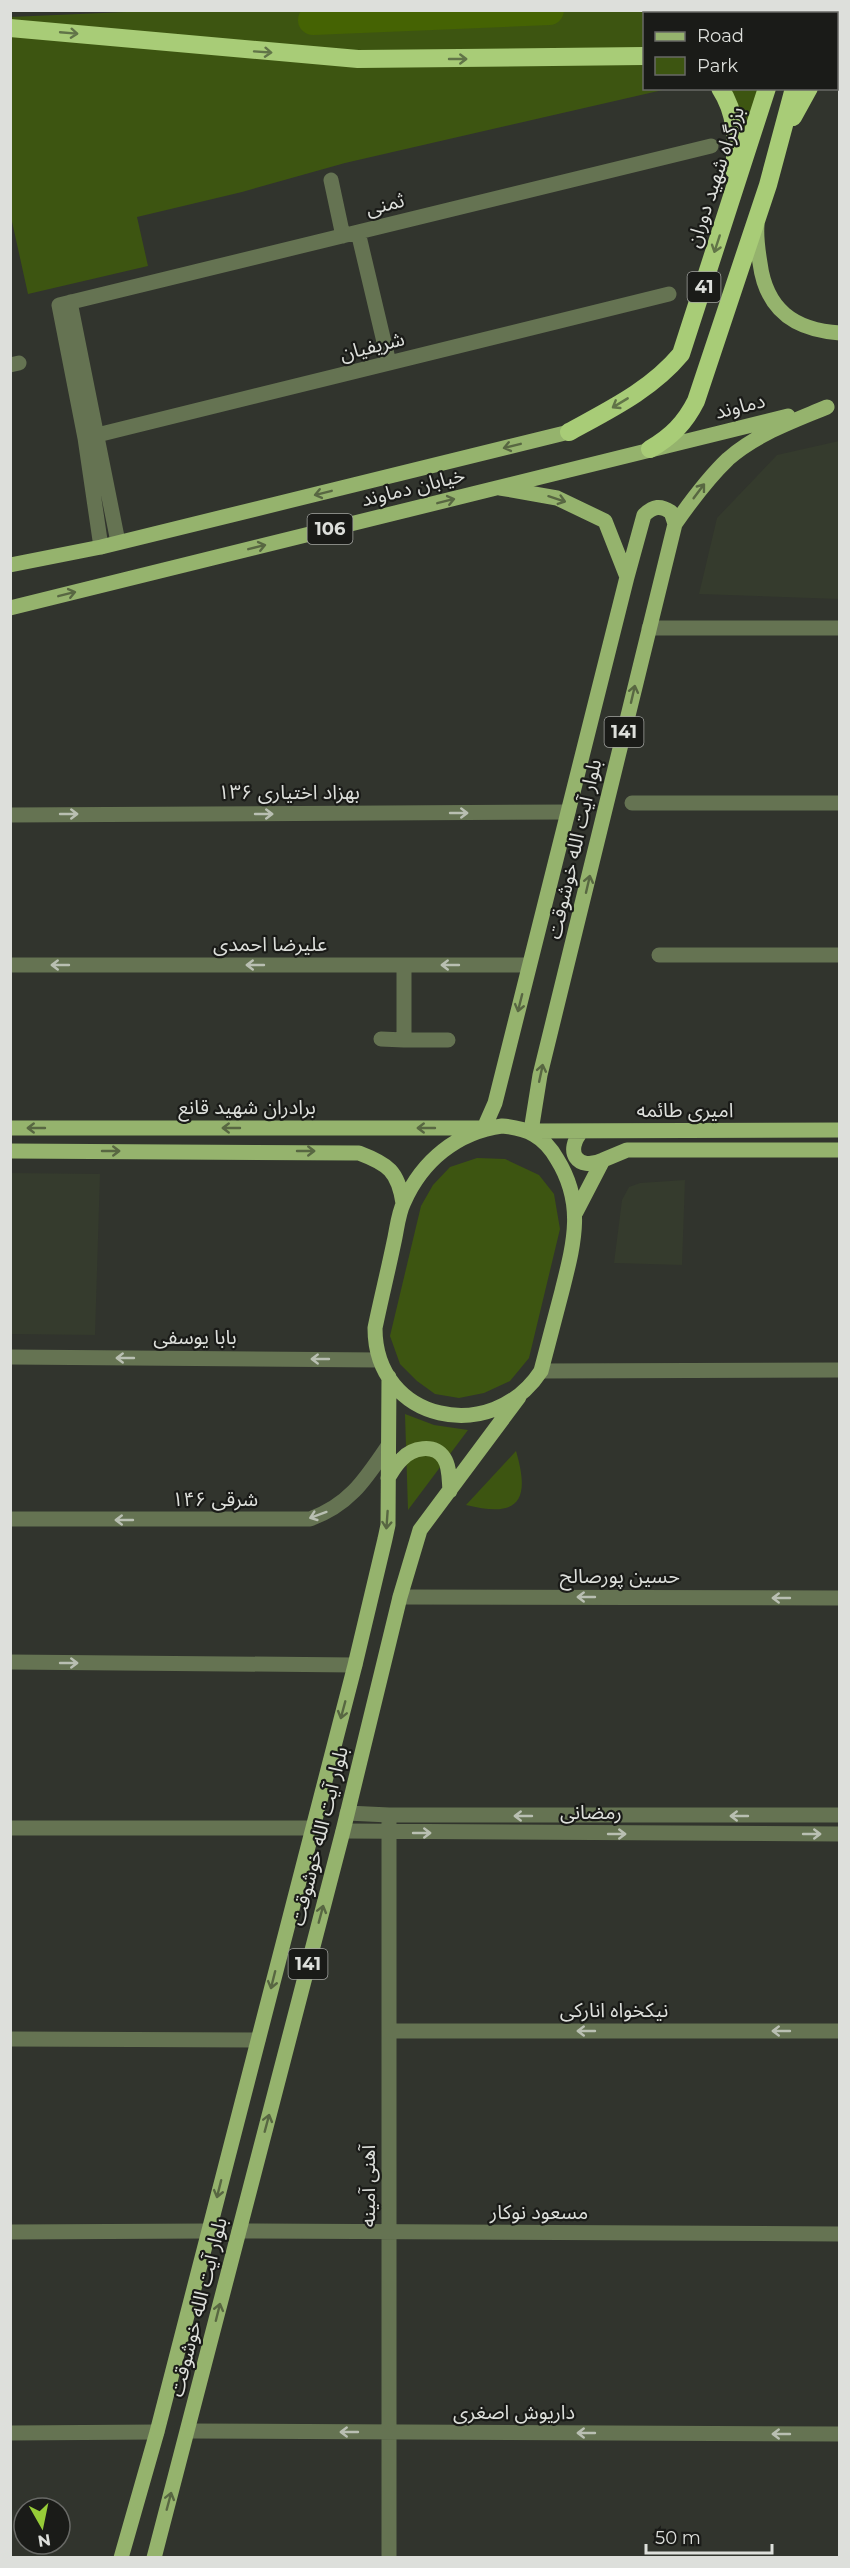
<svg xmlns="http://www.w3.org/2000/svg" width="850" height="2568" viewBox="0 0 850 2568" font-family="Montserrat,'Noto Sans Arabic',sans-serif">
	<style>
		.built { fill: #353b2d }
		.green { fill: #3d5511 }
		.lines { fill: none; stroke-linecap: round; stroke-linejoin: round }
		.river { stroke: #456303; stroke-width: 30 }
		.minor { stroke: #657352; stroke-width: 15 }
		.major { stroke: #95b36d; stroke-width: 15 }
		.highway { stroke: #a8cc77; stroke-width: 18 }
		.oneway { stroke: #617448 }
		.oneway2 { stroke: #586742 }
		.oneway3 { stroke: #b9bfb2 }
		.labels { text-anchor: middle; dominant-baseline: central; stroke-width: 4.5; stroke-linejoin: round; paint-order: stroke }
		.shield { fill: #1a1b18; stroke: #a2a4a0; stroke-width: 1.5 }
		.shield-label { font-size: 18px; font-weight: bold; fill: #dddfdb }
		.street-label { font-size: 20px; fill: #dddfdb; stroke: #1a1b18 }
	</style>
	<rect width="100%" height="100%" fill="#31342d"/>
	<path class="built" d="M 839,441 L 839,599 L 699,594 L 717,518 L 777,455 Z
		M 11,1173 L 100,1174 L 95,1335 L 11,1334 Z
		M 685,1180 L 682,1265 L 614,1263 L 622,1200 L 629,1187 L 640,1183 Z"/>
	<path class="green" d="M 172,10 L 782,11 L 781,14 L 644,14 L 644,49 L 374,53 L 11,22 L 10,17 Z
		M 10,32 L 223,53 L 644,61 L 644,88 L 667,89 L 345,163 L 242,192 L 137,217 L 148,266 L 28,294 L 11,217 Z
		M 728,89 L 758,89 L 740,155 Z
		M 477,1158 L 505,1159 L 539,1175 L 554,1194 L 560,1229 L 529,1358 L 510,1381 L 484,1393 L 459,1398 L 435,1394 L 417,1381 L 400,1364 L 390,1336 L 421,1206 L 433,1185 L 450,1167 Z
		M 405,1414 L 434,1425 L 468,1430 L 408,1510 Z
		M 516,1451 C 531,1502 518,1518 466,1505 Z"/>
	<g class="lines">
		<path class="river" d="M 313,20 L 549,10"/>
		<path class="minor" d="M 331,180 L 343,236
			M 358,232 L 389,363
			M 70,302 L 118,542
			M 10,365 L 19,363
			M 85,438 L 669,294
			M 101,547 L 85,438 L 59,305 L 711,146
			M 649,628 L 840,628
			M 632,803 L 840,803
			M 10,815 L 568,812
			M 659,955 L 840,955
			M 10,965 L 529,965
			M 381,1039 L 404,1040 L 404,965
			M 404,1040 L 448,1040
			M 10,1357 L 379,1360
			M 541,1371 L 840,1370
			M 10,1519 L 310,1519 C 349,1505 365,1480 388,1446
			M 400,1597 L 840,1598
			M 10,1662 L 355,1665
			M 347,1813 L 389,1815 L 840,1815
			M 10,1828 L 312,1828
			M 343,1831 L 840,1834
			M 389,2031 L 840,2031
			M 10,2039 L 258,2040
			M 239,2231 L 840,2234
			M 10,2232 L 208,2231
			M 188,2431 L 840,2434
			M 10,2433 L 157,2432
			M 389,2558 L 389,1815"/>
		<path class="major" d="M 757,225 C 756,237 758,251 760,263 C 766,309 793,330 840,333
			M 827,407 C 794,421 756,434 728,459 C 707,479 691,501 675,524 L 540,1075 L 531,1131 L 840,1130
			M 10,565 L 101,547 L 569,432
			M 627,577 L 644,515 C 654,506 660,505 671,512 L 675,524
			M 10,608 L 788,416
			M 502,1126 C 527,1128 544,1136 557,1159 C 585,1204 574,1243 562,1291 C 555,1318 548,1344 541,1371 C 492,1446 375,1422 375,1328 C 381,1299 388,1271 394,1242 C 397,1229 398,1214 404,1202 C 422,1161 457,1132 502,1126 Z
			M 10,1128 L 484,1128 L 495,1103 L 627,577 L 605,521 L 557,498 L 500,488
			M 582,1131 C 564,1151 577,1172 603,1160
			M 10,1151 L 359,1153 C 388,1164 398,1171 403,1203
			M 576,1212 L 603,1160 L 627,1150 L 840,1150
			M 388,1478 C 392,1472 396,1464 402,1459 C 412,1448 434,1443 444,1458 C 450,1467 449,1480 450,1491
			M 121,2558 L 157,2432 L 355,1665 L 385,1539 L 388,1525 L 389,1377
			M 154,2558 L 343,1831 L 400,1597 L 420,1530 L 519,1397"/>
		<path class="highway" d="M 789,14 L 790,10
			M 819,14 L 820,10
			M 10,28 L 358,59 L 644,56
			M 836,57 L 840,56
			M 720,88 C 737,114 737,141 734,170
			M 793,117 L 809,88
			M 569,432 C 609,410 651,390 681,354 L 767,88
			M 650,449 C 671,437 685,423 696,401 L 768,185 L 794,88"/>
	</g>
	<defs><path id="oneway-shaft" d="M-6 0H5M1.5-3L5.5 0L1.5 3" fill="none" stroke-width="1.6" stroke-linecap="round" stroke-linejoin="round" transform="scale(1.5)"/></defs>
	<g class="oneway">
		<use href="#oneway-shaft" transform="translate(69 33) rotate(5)"/>
		<use href="#oneway-shaft" transform="translate(263 52) rotate(4)"/>
		<use href="#oneway-shaft" transform="translate(458 59)"/>
		<use href="#oneway-shaft" transform="translate(717 244) rotate(108)"/>
		<use href="#oneway-shaft" transform="translate(620 403) rotate(149)"/>
	</g>
	<g class="oneway2">
		<use href="#oneway-shaft" transform="translate(512 446) rotate(166)"/>
		<use href="#oneway-shaft" transform="translate(699 491) rotate(-53)"/>
		<use href="#oneway-shaft" transform="translate(323 493) rotate(166)"/>
		<use href="#oneway-shaft" transform="translate(557 499) rotate(18)"/>
		<use href="#oneway-shaft" transform="translate(446 501) rotate(-14)"/>
		<use href="#oneway-shaft" transform="translate(257 547) rotate(-14)"/>
		<use href="#oneway-shaft" transform="translate(67 594) rotate(-14)"/>
		<use href="#oneway-shaft" transform="translate(633 694) rotate(-77)"/>
		<use href="#oneway-shaft" transform="translate(588 884) rotate(-77)"/>
		<use href="#oneway-shaft" transform="translate(520 1003) rotate(104)"/>
		<use href="#oneway-shaft" transform="translate(541 1073) rotate(-78)"/>
		<use href="#oneway-shaft" transform="translate(36 1128) rotate(180)"/>
		<use href="#oneway-shaft" transform="translate(231 1128) rotate(180)"/>
		<use href="#oneway-shaft" transform="translate(426 1128) rotate(180)"/>
		<use href="#oneway-shaft" transform="translate(111 1151)"/>
		<use href="#oneway-shaft" transform="translate(306 1151)"/>
		<use href="#oneway-shaft" transform="translate(387 1520) rotate(94)"/>
		<use href="#oneway-shaft" transform="translate(343 1710) rotate(105)"/>
		<use href="#oneway-shaft" transform="translate(321 1914) rotate(-75)"/>
		<use href="#oneway-shaft" transform="translate(273 1980) rotate(104)"/>
		<use href="#oneway-shaft" transform="translate(267 2123) rotate(-75)"/>
		<use href="#oneway-shaft" transform="translate(219 2189) rotate(104)"/>
		<use href="#oneway-shaft" transform="translate(218 2312) rotate(-76)"/>
		<use href="#oneway-shaft" transform="translate(169 2501) rotate(-75)"/>
	</g>
	<g class="oneway3">
		<use href="#oneway-shaft" transform="translate(459 813)"/>
		<use href="#oneway-shaft" transform="translate(69 814)"/>
		<use href="#oneway-shaft" transform="translate(264 814)"/>
		<use href="#oneway-shaft" transform="translate(60 965) rotate(-180)"/>
		<use href="#oneway-shaft" transform="translate(255 965) rotate(-180)"/>
		<use href="#oneway-shaft" transform="translate(450 965) rotate(-180)"/>
		<use href="#oneway-shaft" transform="translate(125 1358) rotate(-180)"/>
		<use href="#oneway-shaft" transform="translate(320 1359) rotate(-180)"/>
		<use href="#oneway-shaft" transform="translate(318 1515) rotate(160)"/>
		<use href="#oneway-shaft" transform="translate(124 1520) rotate(-180)"/>
		<use href="#oneway-shaft" transform="translate(586 1597) rotate(-180)"/>
		<use href="#oneway-shaft" transform="translate(781 1598) rotate(-180)"/>
		<use href="#oneway-shaft" transform="translate(69 1663)"/>
		<use href="#oneway-shaft" transform="translate(523 1816) rotate(-180)"/>
		<use href="#oneway-shaft" transform="translate(739 1816) rotate(180)"/>
		<use href="#oneway-shaft" transform="translate(422 1833)"/>
		<use href="#oneway-shaft" transform="translate(617 1834)"/>
		<use href="#oneway-shaft" transform="translate(812 1834)"/>
		<use href="#oneway-shaft" transform="translate(586 2031) rotate(180)"/>
		<use href="#oneway-shaft" transform="translate(781 2031) rotate(180)"/>
		<use href="#oneway-shaft" transform="translate(349 2432) rotate(-180)"/>
		<use href="#oneway-shaft" transform="translate(586 2433) rotate(-180)"/>
		<use href="#oneway-shaft" transform="translate(781 2434) rotate(-180)"/>
	</g>
	<g class="labels">
		<g class="shield">
			<rect x="687.5" y="272" width="33" height="30" rx="4.5"/>
			<rect x="307.5" y="514" width="45" height="30" rx="4.5"/>
			<rect x="604.5" y="717" width="39" height="30" rx="4.5"/>
			<rect x="288.5" y="1949" width="39" height="30" rx="4.5"/>
		</g>
		<g class="shield-label">
			<text x="704" y="287">41</text>
			<text x="330" y="529">106</text>
			<text x="624" y="732">141</text>
			<text x="308" y="1964">141</text>
		</g>
		<g class="street-label">
			<text transform="translate(715 177) rotate(-72)">بزرگراه شهید دوران</text>
			<text transform="translate(385 204) rotate(-14)">ثمنی</text>
			<text transform="translate(372 346) rotate(-14)">شریفیان</text>
			<text transform="translate(740 406) rotate(-14)">دماوند</text>
			<text transform="translate(413 487) rotate(-14)">خیابان دماوند</text>
			<text x="289" y="792">بهزاد اختیاری ۱۳۶</text>
			<text transform="translate(574 849) rotate(-77)">بلوار آیت الله خوشوقت</text>
			<text x="270" y="944">علیرضا احمدی</text>
			<text x="247" y="1107">برادران شهید قانع</text>
			<text x="685" y="1110">امیری طائمه</text>
			<text x="195" y="1337">بابا یوسفی</text>
			<text x="215" y="1499">۱۴۶ شرقی</text>
			<text x="620" y="1576">حسین پورصالح</text>
			<text x="591" y="1812">رمضانی</text>
			<text transform="translate(319 1836) rotate(-76)">بلوار آیت الله خوشوقت</text>
			<text x="614" y="2010">نیکخواه انارکی</text>
			<text transform="translate(368 2186) rotate(-90)">آهنی آمینه</text>
			<text x="539" y="2212">مسعود نوکار</text>
			<text transform="translate(198 2307) rotate(-76)">بلوار آیت الله خوشوقت</text>
			<text x="514" y="2412">داریوش اصغری</text>
		</g>
	</g>
	<rect width="850" height="2568" fill="none" stroke="#dddfdb" stroke-width="24"/>
	<rect x="643" y="12" width="195" height="78" fill="#1a1b18" stroke="#686966" stroke-width="1.5"/>
	<rect x="655" y="32" width="30" height="9" fill="#95b36d" stroke="#686966" stroke-width="1.5"/>
	<text x="697" y="42" font-size="18" fill="#dddfdb">Road</text>
	<rect x="655" y="57" width="30" height="18" fill="#3d5511" stroke="#686966" stroke-width="1.5"/>
	<text x="697" y="72" font-size="18" fill="#dddfdb">Park</text>
	<g transform="translate(42 2526) rotate(171)"><circle r="28" fill="#1a1b18" stroke="#686966" stroke-width="1.5"/>
	<path d="M0-4.5L10 22L0 15L-10 22Z" fill="#97cc38"/>
	<text y="-9" font-size="16" font-weight="bold" text-anchor="middle" fill="#dddfdb">N</text>
	</g>
	<path d="M646 2544v9h126v-9" fill="none" stroke="#dddfdb" stroke-width="3"/>
	<text x="655" y="2544" font-size="18" fill="#dddfdb" stroke="#1a1b18" stroke-width="4.5" paint-order="stroke">50 m</text>
</svg>
